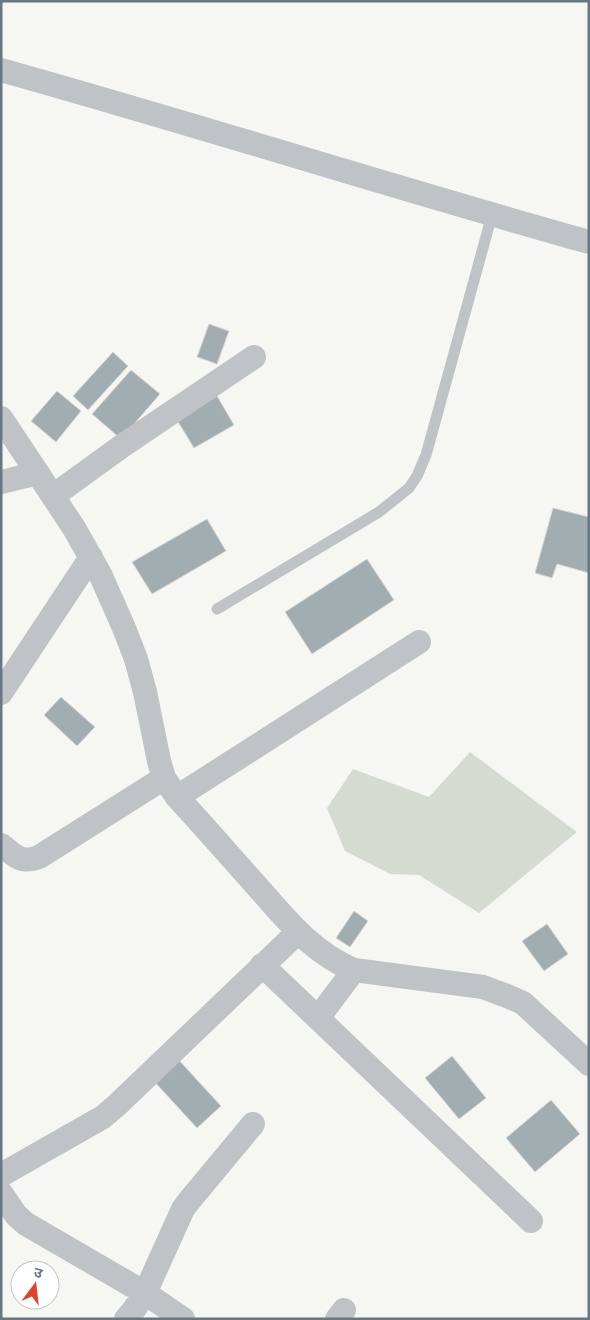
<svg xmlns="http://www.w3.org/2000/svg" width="590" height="1320" viewBox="0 0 590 1320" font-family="Mulish,'Noto Sans Devanagari',sans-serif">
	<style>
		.green { fill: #d6dbd2 }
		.building { fill: #a2adb1; stroke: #d7d7d5 }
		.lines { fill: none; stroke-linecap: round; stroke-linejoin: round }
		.service { stroke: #bfc3c6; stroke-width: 11 }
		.minor { stroke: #bfc3c6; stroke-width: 24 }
	</style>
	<rect width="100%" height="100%" fill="#f6f6f2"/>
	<path class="green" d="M 470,752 L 577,832 L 479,913 L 419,875 L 390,874 L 345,851 L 327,808 L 353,769 L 429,797 Z"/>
	<path class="building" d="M 209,324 L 229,331 L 217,364 L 197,357 Z
		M 113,352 L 128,366 L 88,410 L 73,396 Z
		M 131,370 L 160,394 L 121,439 L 92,414 Z
		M 57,391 L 81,411 L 56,442 L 31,421 Z
		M 217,396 L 234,425 L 194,448 L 177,420 Z
		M 553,508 L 589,517 L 589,573 L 557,564 L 552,578 L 535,573 Z
		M 207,519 L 226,551 L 152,594 L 132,562 Z
		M 367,559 L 394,600 L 312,654 L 285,612 Z
		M 61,697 L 95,727 L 77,746 L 44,715 Z
		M 354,911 L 368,921 L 350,947 L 336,938 Z
		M 547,924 L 568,954 L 544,971 L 522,941 Z
		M 452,1056 L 486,1098 L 459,1119 L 425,1078 Z
		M 176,1057 L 221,1106 L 197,1128 L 152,1079 Z
		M 551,1100 L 580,1134 L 535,1172 L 506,1138 Z"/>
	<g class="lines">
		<path class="service" d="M 217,609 L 379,512 L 409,488 L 417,476 L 426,455 L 492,215"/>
		<path class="minor" d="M 1,70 C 198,125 392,187 589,242
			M 1,418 L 74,528 L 101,576 L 124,628 L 136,659 L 145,692 L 159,761 L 164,778 L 177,797 C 203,825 228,854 254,883 C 284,916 310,952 354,970 L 483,987 L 507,996 L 523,1003 L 589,1064
			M 1,482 L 38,473
			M 53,496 L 122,446 L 254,357
			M 1,693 L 91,557
			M 177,797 L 419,642
			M 1,845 C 16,856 20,864 39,857 L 164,778
			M 262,965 L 531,1221
			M 318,1018 L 354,970
			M 1,1175 L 103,1117 L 117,1105 L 298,932
			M 1,1193 L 16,1215 L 26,1224 L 145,1293 L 183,1319
			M 126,1319 L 133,1311 L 145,1293 L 183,1209 L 189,1201 L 253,1124
			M 337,1319 L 344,1310"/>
	</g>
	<rect width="590" height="1320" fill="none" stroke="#657883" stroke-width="5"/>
	<g transform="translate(35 1285) rotate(15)"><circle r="24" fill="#ffffff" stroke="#c1c9cd"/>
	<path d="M0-4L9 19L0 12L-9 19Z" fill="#df4429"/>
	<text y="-8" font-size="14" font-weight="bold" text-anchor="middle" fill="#657883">उ</text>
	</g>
</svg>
